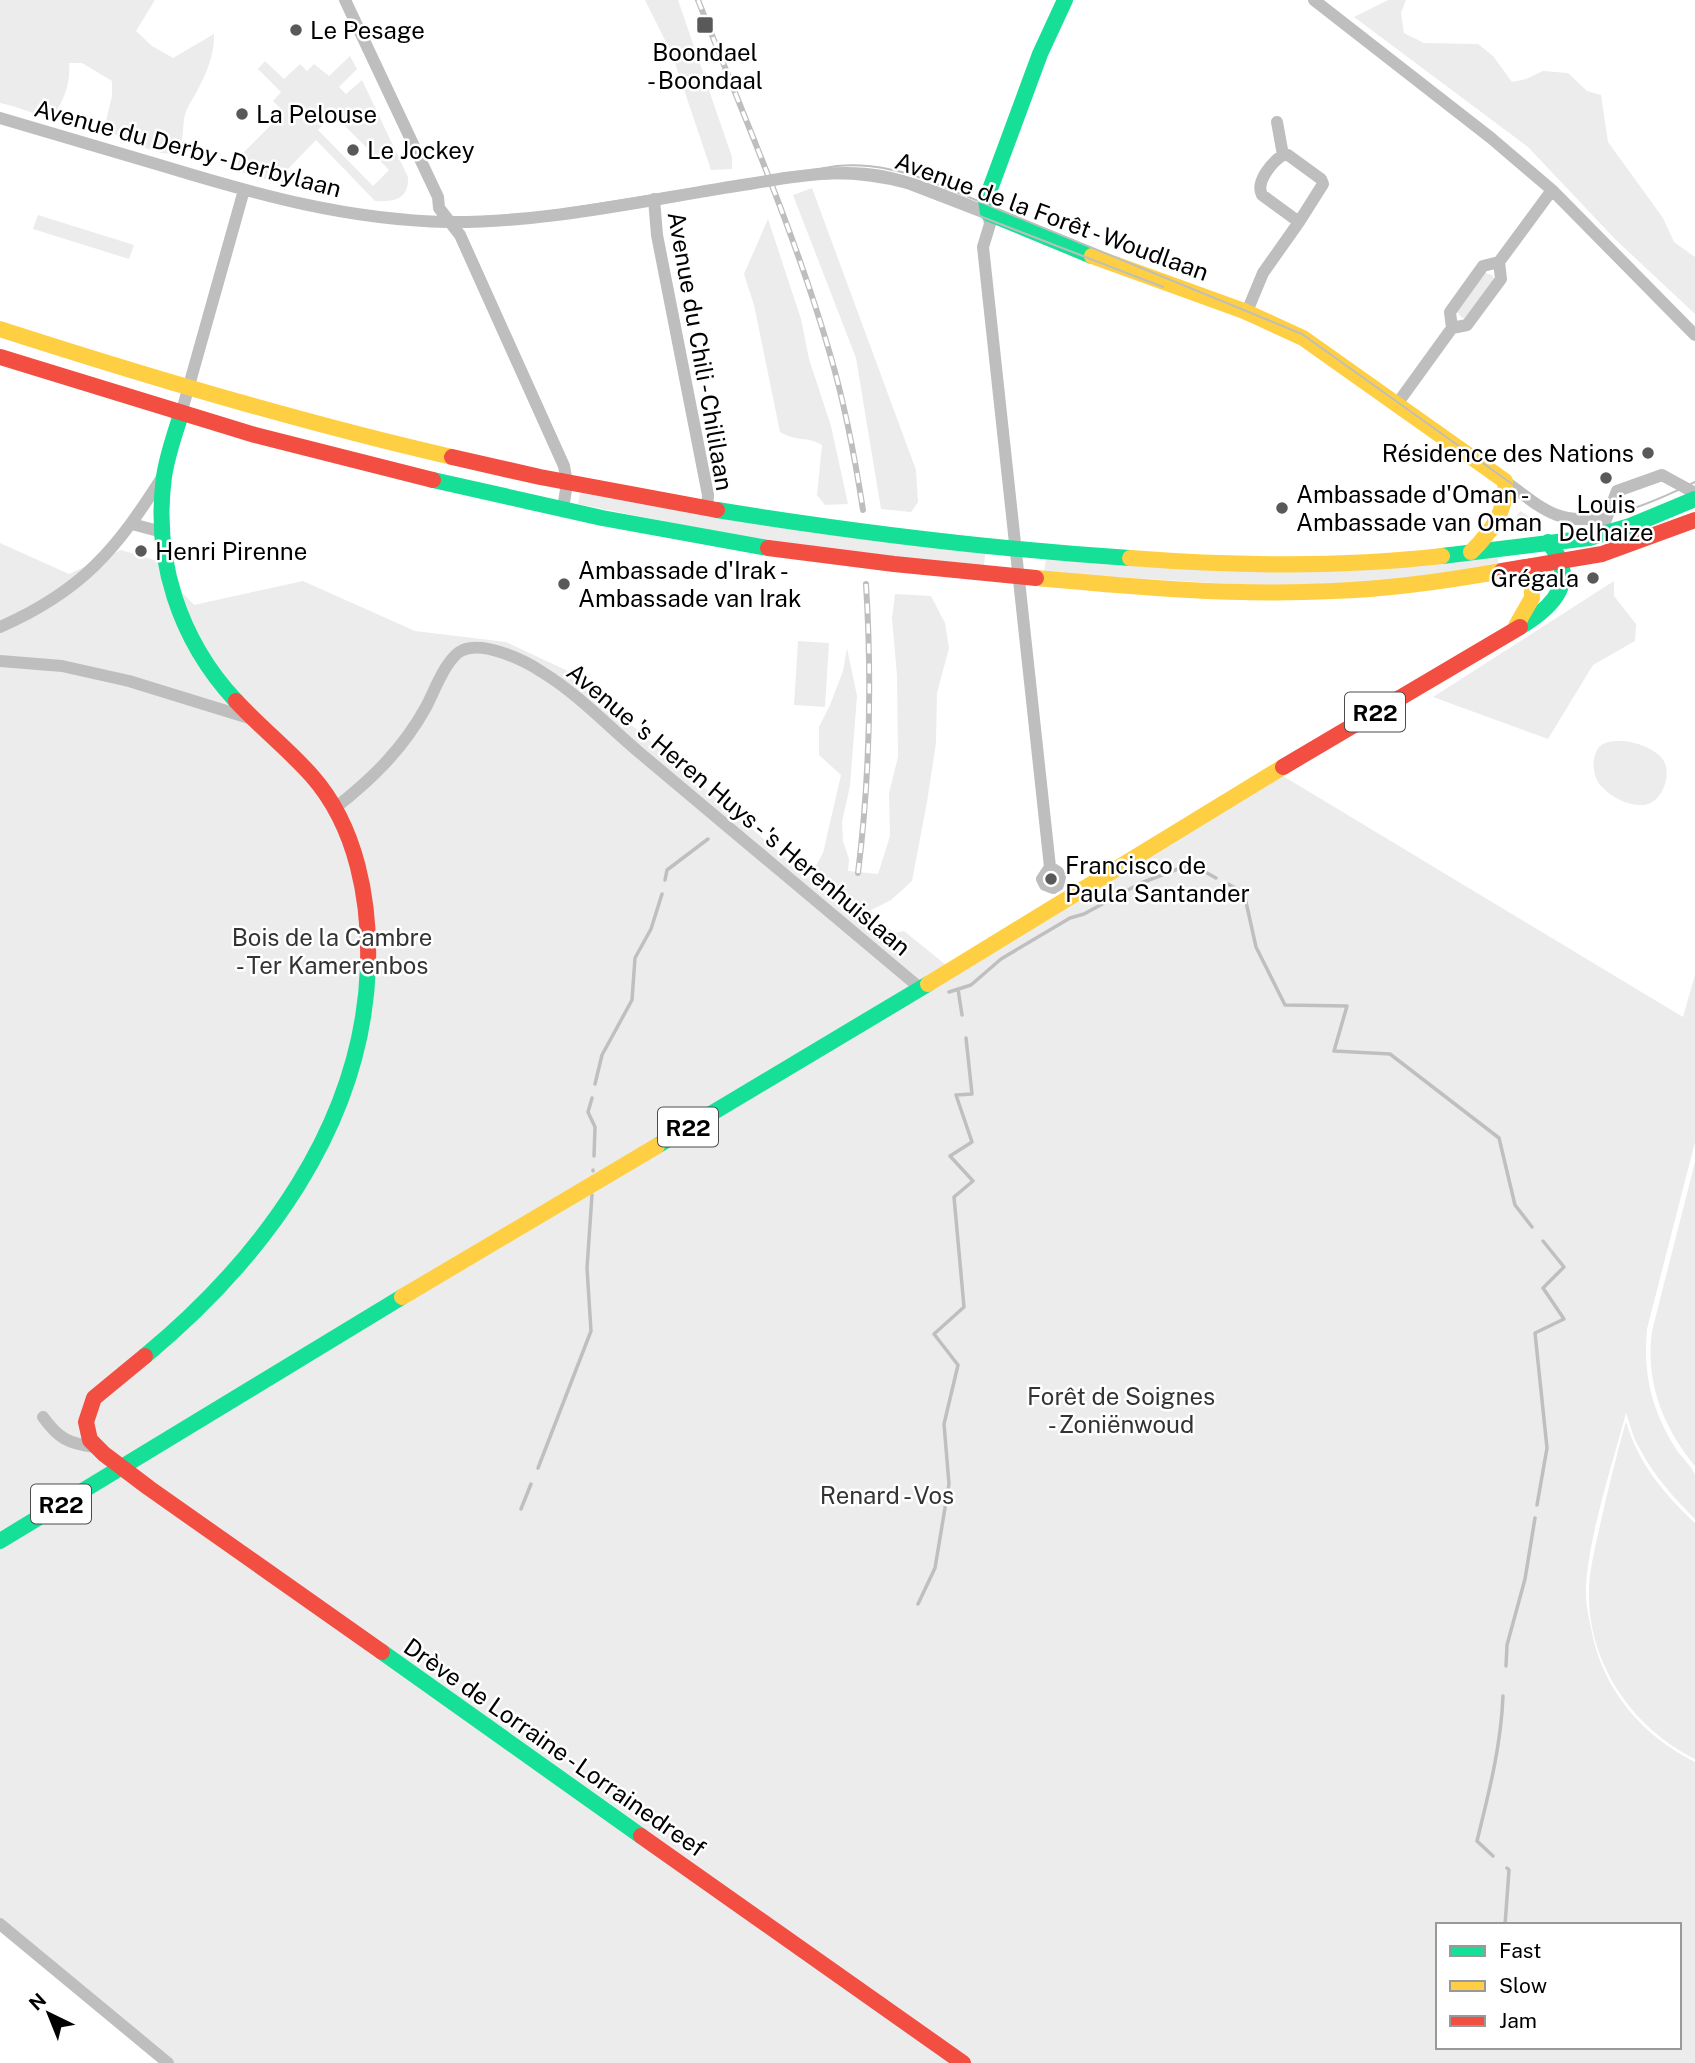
<svg xmlns="http://www.w3.org/2000/svg" width="1695" height="2063" viewBox="0 0 1695 2063" font-family="'Public Sans',sans-serif">
	<style>
		.green { fill: #ececec; fill-rule: evenodd }
		.lines { fill: none; stroke-linecap: round; stroke-linejoin: round }
		.stream { stroke: #bfbfbf; stroke-width: 3.5 }
		.street { stroke: #bebebe; stroke-width: 12 }
		.fast { stroke: #16e098; stroke-width: 16 }
		.slow { stroke: #ffcf43; stroke-width: 16 }
		.jam { stroke: #f24e42; stroke-width: 16 }
		.tram { stroke: #bebebe; stroke-width: 2 }
		.rail-casing { stroke: #bebebe; stroke-width: 6 }
		.rail { stroke: #fff; stroke-width: 3.5; stroke-dasharray: 10; stroke-linecap: butt }
		.street-bridge { stroke: #bebebe; stroke-width: 12 }
		.poi-dot { fill: #595959; stroke: #fff; stroke-width: 2.5 }
		.labels { text-anchor: middle; dominant-baseline: central; stroke-width: 5; stroke-linejoin: round; paint-order: stroke }
		.shield { fill: #fff; stroke: #4c4c4c; stroke-width: 2 }
		.shield-label { font-size: 23px; font-weight: bold; fill: #000 }
		.poi-label { font-size: 24px; fill: #000; stroke: #fff; text-anchor: start }
		.street-label { font-size: 24px; fill: #000; stroke: #fff }
		.park-label { font-size: 24px; fill: #333; stroke: #fff }
	</style>
	<rect width="100%" height="100%" fill="#fff"/>
	<path class="green" d="M 0,0 L 155,0 L 136,31 L 152,46 L 173,58 L 214,34 C 215,53 206,75 197,91 C 193,99 187,107 185,115 C 182,125 185,145 175,152 C 162,160 118,135 104,129 L 112,96 L 112,81 L 82,63 L 69,63 C 71,83 64,101 52,117 C 33,115 18,106 0,103 Z
		M 645,0 L 678,0 L 732,157 L 732,169 L 711,170 L 672,54 Z
		M 1388,0 L 1406,0 L 1401,13 L 1404,33 L 1424,43 L 1478,44 L 1493,56 L 1512,82 L 1526,79 L 1543,71 L 1568,73 L 1587,91 L 1601,95 L 1608,142 L 1663,218 L 1674,242 L 1695,257 L 1695,314 L 1616,240 L 1528,147 L 1354,17 Z
		M 350,56 L 357,69 L 339,87 L 346,94 L 362,80 L 408,177 C 409,200 394,202 375,201 L 316,140 L 285,172 L 290,179 L 287,185 L 237,171 L 239,157 L 284,112 L 273,101 L 281,92 L 258,69 L 265,61 L 284,79 L 300,64 L 307,71 L 314,64 L 329,76 ZM 333,114 L 389,170 L 373,186 L 318,130 Z
		M 812,188 L 916,470 L 918,502 L 911,512 L 881,509 L 856,358 L 793,195 Z
		M 38,215 L 134,245 L 129,259 L 33,229 Z
		M 768,219 L 801,319 L 809,359 L 831,426 L 848,504 L 825,505 L 817,495 L 822,445 C 807,436 797,442 780,432 L 754,305 L 744,274 Z
		M 1485,273 L 1492,275 L 1494,279 L 1465,318 L 1462,318 L 1456,311 Z
		M 580,493 L 985,553 L 984,568 L 752,539 L 578,504 Z
		M 1520,511 L 1543,525 L 1543,527 L 1511,532 L 1508,528 Z
		M 0,543 L 69,574 L 121,550 L 174,566 L 180,590 L 194,605 L 303,581 L 415,631 L 506,642 L 570,672 L 809,878 L 823,853 L 841,775 L 819,755 L 819,727 L 830,705 L 843,671 L 847,648 L 857,696 L 850,786 L 842,822 L 843,841 L 849,859 L 848,871 L 878,874 L 890,836 L 889,793 L 898,757 L 897,676 L 892,618 L 895,594 L 931,596 L 945,623 L 949,648 L 937,693 L 936,743 L 927,802 L 912,881 L 891,900 L 871,910 L 873,917 L 895,933 L 904,931 L 951,969 L 1278,773 L 1683,1017 L 1695,975 L 1695,1142 L 1647,1329 C 1643,1374 1651,1409 1676,1449 C 1681,1457 1692,1466 1695,1475 C 1695,1484 1695,1509 1695,1519 C 1674,1498 1654,1476 1640,1449 C 1633,1438 1630,1424 1626,1413 C 1612,1466 1590,1531 1586,1585 C 1585,1600 1588,1614 1591,1628 C 1602,1689 1641,1735 1695,1762 L 1695,2063 L 173,2063 L 0,1922 ZM 1438,1925 L 1679,1925 L 1679,2047 L 1438,2047 Z
		M 1497,554 L 1499,567 L 1409,580 L 1268,586 L 1044,573 L 1046,558 L 1125,564 Z
		M 1614,581 L 1614,596 L 1636,624 L 1635,641 L 1593,665 L 1548,739 L 1433,697 Z
		M 798,641 L 829,643 L 825,707 L 794,705 Z
		M 1622,741 C 1633,741 1653,748 1661,757 C 1674,771 1663,803 1644,805 C 1628,806 1612,798 1601,786 C 1591,776 1590,749 1605,743 C 1610,741 1617,741 1622,741 Z
		M 1695,1162 L 1695,1466 C 1663,1427 1645,1382 1652,1331 Z
		M 1626,1421 C 1637,1462 1665,1495 1695,1523 L 1695,1759 C 1631,1727 1586,1661 1589,1587 C 1590,1568 1595,1548 1599,1530 C 1607,1493 1616,1457 1626,1421 Z"/>
	<g class="lines">
		<path class="stream" d="M 665,880 L 667,870 L 708,839
			M 1228,884 L 1244,893 L 1256,947 L 1285,1005 L 1347,1006 L 1334,1051 L 1390,1054 L 1499,1138 L 1515,1205 L 1532,1227
			M 958,989 L 962,1015
			M 949,992 L 971,985 L 1001,959 L 1070,918 L 1084,914 L 1141,883 L 1191,864 L 1216,878
			M 595,1084 L 602,1055 L 632,1000 L 635,958 L 651,929 L 662,894
			M 592,1098 L 588,1112 L 595,1127 L 594,1156
			M 593,1171 L 593,1170
			M 538,1468 L 591,1331 L 587,1268 L 592,1195
			M 1537,1505 L 1547,1448 L 1535,1333 L 1564,1319 L 1543,1288 L 1564,1267 L 1543,1241
			M 521,1509 L 531,1484
			M 918,1604 L 935,1568 L 949,1484 L 944,1424 L 958,1365 L 934,1334 L 964,1307 L 954,1197 L 973,1181 L 950,1156 L 972,1142 L 956,1095 L 972,1094 L 966,1038
			M 1506,1666 L 1507,1645 L 1525,1579 L 1535,1518
			M 1493,1856 L 1477,1841 C 1489,1792 1501,1746 1503,1696
			M 1505,1925 L 1509,1870 L 1507,1868"/>
		<path class="street" d="M 345,0 L 438,197 L 439,208 L 460,235 L 564,466 L 567,483 L 563,509
			M 1314,0 L 1491,138 L 1552,190 L 1695,335
			M 0,118 C 54,134 109,150 163,166 C 258,195 348,220 448,222 C 549,223 650,199 749,184
			M 1277,122 L 1283,155
			M 1283,155 L 1288,155 L 1321,179 L 1323,184 L 1299,222 L 1262,195 C 1255,182 1272,162 1283,155 Z
			M 785,178 C 816,174 850,170 881,176 C 918,183 953,199 988,213 L 990,224 L 983,247 L 1050,867
			M 654,199 L 657,235 L 708,495 L 707,510
			M 1246,314 L 1263,273 L 1299,222
			M 1452,328 L 1450,312 L 1483,266 L 1499,262
			M 1397,404 L 1452,328 L 1467,325 L 1501,279 L 1499,262 L 1552,190
			M 181,414 L 244,190
			M 1505,481 C 1542,508 1557,526 1606,517
			M 132,524 L 162,532
			M 1600,535 L 1617,491 L 1662,475 L 1695,493
			M 0,627 C 82,591 116,550 163,476
			M 0,661 L 62,666 L 129,681 L 249,718
			M 335,808 C 372,779 403,749 426,707 C 434,692 447,656 463,650 C 484,641 524,660 542,672 C 578,694 608,726 640,753 C 733,831 827,910 920,988
			M 1050,867 L 1058,872 L 1060,877 L 1058,885 L 1053,888 L 1045,885 L 1042,879 Z
			M 43,1417 C 59,1439 68,1443 94,1447
			M 0,1924 L 168,2063"/>
		<path class="fast" d="M 1065,0 L 1040,54 L 986,200 L 988,213 L 1092,256
			M 181,414 C 175,434 167,455 164,477 C 153,559 179,640 236,701
			M 433,480 L 602,518 L 768,548
			M 717,510 C 854,532 991,549 1130,558
			M 1442,556 L 1589,538 L 1630,526 L 1695,499
			M 1520,627 C 1555,606 1580,579 1548,542
			M 657,1146 L 928,984
			M 145,1356 C 262,1259 363,1125 368,966
			M 0,1541 L 402,1297
			M 382,1652 L 641,1836"/>
		<path class="slow" d="M 1092,256 L 1244,311 L 1303,338 L 1505,481 C 1507,511 1492,531 1471,552
			M 0,329 C 149,377 299,422 452,457
			M 1130,558 C 1235,566 1337,568 1442,556
			M 1036,578 C 1135,587 1234,596 1333,591 C 1390,589 1446,581 1502,571
			M 1516,626 L 1532,598 L 1531,566
			M 928,984 L 1283,767
			M 402,1297 L 657,1146"/>
		<path class="jam" d="M 0,357 L 255,435 L 433,480
			M 452,457 L 540,477 L 717,510
			M 768,548 L 894,564 L 1036,578
			M 1502,571 L 1602,554 L 1695,520
			M 236,701 C 260,727 288,749 312,776 C 357,827 370,901 368,966
			M 1283,767 L 1520,627
			M 145,1356 L 94,1398 L 86,1422 L 90,1440 L 104,1454 L 149,1488 L 382,1652
			M 641,1836 L 963,2063"/>
		<path class="tram" d="M 0,115 L 220,180 L 317,205 L 371,213 L 448,219 L 535,214 L 837,166 C 870,163 901,170 932,182 L 1302,334 L 1536,501 C 1548,509 1560,516 1575,518 C 1610,522 1665,497 1695,482
			M 805,180 C 840,176 873,179 907,188 L 1163,287"/>
		<defs>
			<path id="rail" d="M 698,0 C 744,117 795,233 830,354 C 845,405 855,458 863,510
				M 858,873 C 870,776 872,681 866,584"/>
		</defs>
		<use href="#rail" class="rail-casing"/>
		<use href="#rail" class="rail"/>
		<path class="street-bridge" d="M 749,184 L 785,178"/>
	</g>
	<g class="poi-dot">
		<rect x="696" y="16" width="18" height="18" rx="3.5"/>
		<circle cx="296" cy="30" r="7"/>
		<circle cx="242" cy="114" r="7"/>
		<circle cx="353" cy="150" r="7"/>
		<circle cx="1648" cy="453" r="7"/>
		<circle cx="1606" cy="478" r="7"/>
		<circle cx="1282" cy="508" r="7"/>
		<circle cx="141" cy="551" r="7"/>
		<circle cx="1593" cy="578" r="7"/>
		<circle cx="564" cy="584" r="7"/>
		<circle cx="1051" cy="879" r="7"/>
	</g>
	<g class="labels">
		<g class="shield">
			<rect x="1345" y="692.5" width="60" height="39" rx="5"/>
			<rect x="658" y="1107.5" width="60" height="39" rx="5"/>
			<rect x="31" y="1484.5" width="60" height="39" rx="5"/>
		</g>
		<g class="shield-label">
			<text x="1375" y="712">R22</text>
			<text x="688" y="1127">R22</text>
			<text x="61" y="1504">R22</text>
		</g>
		<g class="poi-label">
			<text x="310" y="30">Le Pesage</text>
			<text x="705" y="52" text-anchor="middle">Boondael<tspan x="705" dy="28">- Boondaal</tspan></text>
			<text x="256" y="114">La Pelouse</text>
			<text x="367" y="150">Le Jockey</text>
			<text x="1634" y="453" text-anchor="end">Résidence des Nations</text>
			<text x="1296" y="494">Ambassade d'Oman -<tspan x="1296" dy="28">Ambassade van Oman</tspan></text>
			<text x="1606" y="504" text-anchor="middle">Louis<tspan x="1606" dy="28">Delhaize</tspan></text>
			<text x="155" y="551">Henri Pirenne</text>
			<text x="578" y="570">Ambassade d'Irak -<tspan x="578" dy="28">Ambassade van Irak</tspan></text>
			<text x="1579" y="578" text-anchor="end">Grégala</text>
			<text x="1065" y="865">Francisco de<tspan x="1065" dy="28">Paula Santander</tspan></text>
		</g>
		<g class="street-label">
			<text transform="translate(188 148) rotate(15)">Avenue du Derby - Derbylaan</text>
			<text transform="translate(1052 216) rotate(20)">Avenue de la Forêt - Woudlaan</text>
			<text transform="translate(701 351) rotate(80)">Avenue du Chili - Chililaan</text>
			<text transform="translate(739 809) rotate(40)">Avenue 's Heren Huys - 's Herenhuislaan</text>
			<text transform="translate(555 1747) rotate(35)">Drève de Lorraine - Lorrainedreef</text>
		</g>
		<g class="park-label">
			<text x="332" y="937">Bois de la Cambre<tspan x="332" dy="28">- Ter Kamerenbos</tspan></text>
			<text x="1121" y="1396">Forêt de Soignes<tspan x="1121" dy="28">- Zoniënwoud</tspan></text>
			<text x="887" y="1495">Renard - Vos</text>
		</g>
	</g>
	<rect x="1436" y="1923" width="245" height="126" fill="#ffffff" stroke="#999999" stroke-width="2"/>
	<rect x="1450" y="1946" width="35" height="10" fill="#16e098" stroke="#999999" stroke-width="2"/>
	<text x="1499" y="1958" font-size="21" fill="#000000">Fast</text>
	<rect x="1450" y="1981" width="35" height="10" fill="#ffcf43" stroke="#999999" stroke-width="2"/>
	<text x="1499" y="1993" font-size="21" fill="#000000">Slow</text>
	<rect x="1450" y="2016" width="35" height="10" fill="#f24e42" stroke="#999999" stroke-width="2"/>
	<text x="1499" y="2028" font-size="21" fill="#000000">Jam</text>
	<g transform="translate(49 2014) rotate(317)" stroke="#ffffff" stroke-width="5" paint-order="stroke">
	<path d="M0-5L12 26L0 18L-12 26Z" fill="#000000"/>
	<text y="-10" font-size="19" font-weight="bold" text-anchor="middle" fill="#000000">N</text>
	</g>
</svg>
